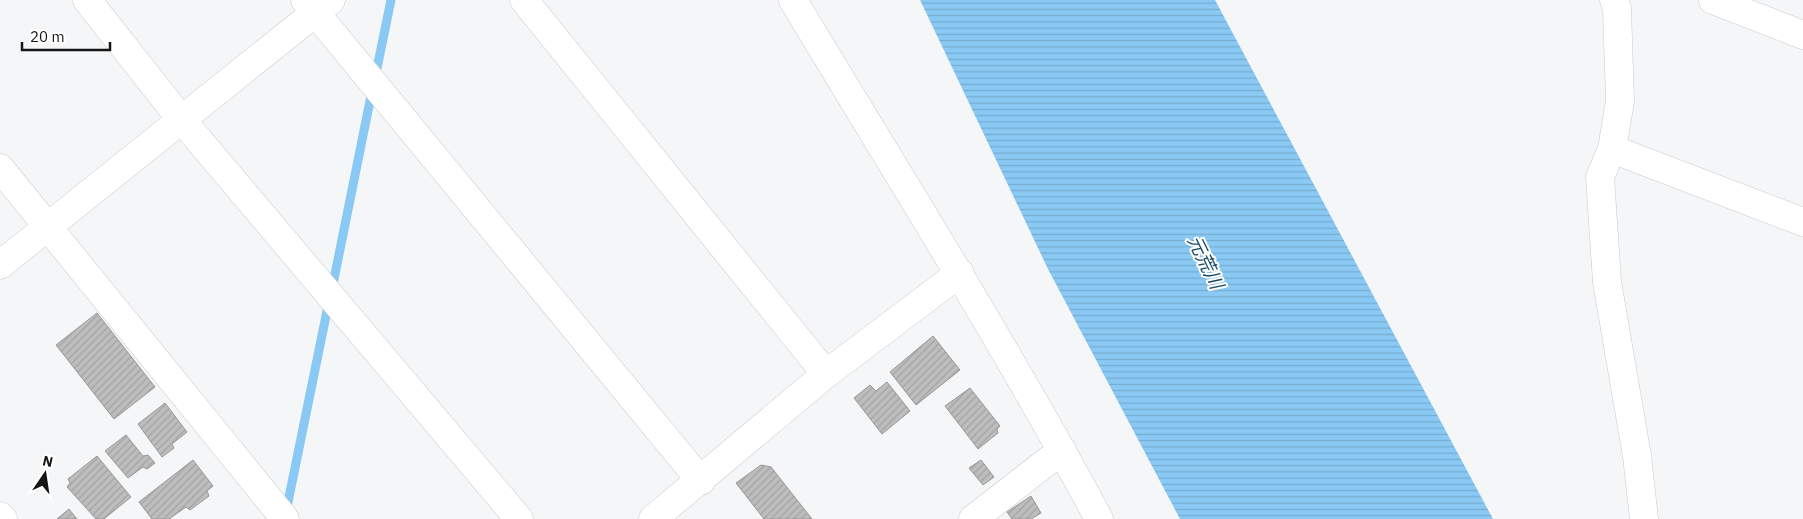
<svg xmlns="http://www.w3.org/2000/svg" width="1803" height="519" viewBox="0 0 1803 519" font-family="'IBM Plex Sans','Noto Sans JP',sans-serif">
	<style>
		.water { fill: url(#water-rules) }
		.lines { fill: none; stroke-linecap: round; stroke-linejoin: round }
		.stream { stroke: #8ac9f4; stroke-width: 9 }
		.building { fill: url(#building-hatch); stroke: #989899 }
		.minor-casing { stroke: #c9cacc; stroke-width: 29 }
		.minor { stroke: #fff; stroke-width: 28 }
		.labels { text-anchor: middle; dominant-baseline: central; stroke-width: 4; stroke-linejoin: round; paint-order: stroke }
		.water-label { font-size: 19px; font-style: italic; fill: #1c4c69; stroke: #fff }
	</style>
	<defs>
		<pattern id="water-rules" width="6" height="5" patternUnits="userSpaceOnUse" patternTransform="scale(1.25)"><rect width="6" height="5" fill="#8ac9f4"/><path d="M0 2.5h6" fill="none" stroke="#76acd0"/></pattern>
		<pattern id="building-hatch" width="6" height="6" patternUnits="userSpaceOnUse" patternTransform="scale(1.25)"><rect width="6" height="6" fill="#bdbdbe"/><path d="M-1 1l2-2M0 6l6-6M5 7l2-2" fill="none" stroke="#a2a2a2"/></pattern>
	</defs>
	<rect width="100%" height="100%" fill="#f5f6f7"/>
	<path class="water" d="M 920,0 L 1215,0 L 1493,519 L 1180,519 L 1048,269 Z"/>
	<g class="lines">
		<path class="stream" d="M 375,78 L 391,0
			M 332,289 L 372,91
			M 286,512 L 329,301"/>
	</g>
	<path class="building" d="M 97,313 L 155,387 L 114,419 L 56,345 Z
		M 933,336 L 960,370 L 916,405 L 890,372 Z
		M 887,382 L 910,411 L 882,434 L 854,398 L 870,385 L 876,391 Z
		M 970,388 L 1000,426 L 997,429 L 998,433 L 978,449 L 945,406 Z
		M 165,403 L 187,432 L 172,444 L 174,448 L 162,457 L 138,424 Z
		M 126,435 L 143,456 L 148,455 L 155,463 L 147,469 L 143,467 L 128,478 L 105,451 Z
		M 97,456 L 131,497 L 104,519 L 96,519 L 67,487 L 70,483 L 68,479 Z
		M 193,460 L 213,486 L 207,491 L 209,496 L 190,510 L 186,507 L 169,519 L 152,519 L 139,502 Z
		M 981,460 L 994,477 L 983,485 L 969,468 Z
		M 761,465 L 771,467 L 812,519 L 764,519 L 736,483 Z
		M 1031,496 L 1041,513 L 1031,519 L 1012,519 L 1007,512 Z
		M 69,509 L 77,519 L 57,519 Z"/>
	<g class="lines">
		<defs>
			<path id="minor" d="M 87,0 L 181,119 L 519,519
				M 305,0 L 701,481
				M 524,0 L 826,374
				M 793,0 C 896,172 1004,342 1099,519
				M 1614,0 L 1617,9 L 1620,101 L 1612,149 L 1600,177 L 1607,282 L 1637,456 L 1644,519
				M 1713,0 L 1803,35
				M 1612,149 L 1803,222
				M 0,168 L 285,519
				M 0,265 L 331,0
				M 0,516 L 3,519
				M 653,519 L 826,374 L 960,273
				M 973,519 L 1062,450"/>
		</defs>
		<use href="#minor" class="minor-casing"/>
		<use href="#minor" class="minor"/>
	</g>
	<g class="labels">
		<g class="water-label">
			<text transform="translate(1206 262) rotate(64)">元荒川</text>
		</g>
	</g>
	<g transform="translate(45 474) rotate(13)" stroke="#ffffff" stroke-width="4" paint-order="stroke">
	<path d="M0-4L9 19L0 12L-9 19Z" fill="#151515"/>
	<text y="-8" font-size="14" font-weight="bold" text-anchor="middle" fill="#151515">N</text>
	</g>
	<path d="M22 42v8h88v-8" fill="none" stroke="#151515" stroke-width="2.5"/>
	<text x="30" y="42" font-size="15" fill="#151515" stroke="#ffffff" stroke-width="4" paint-order="stroke">20 m</text>
</svg>
